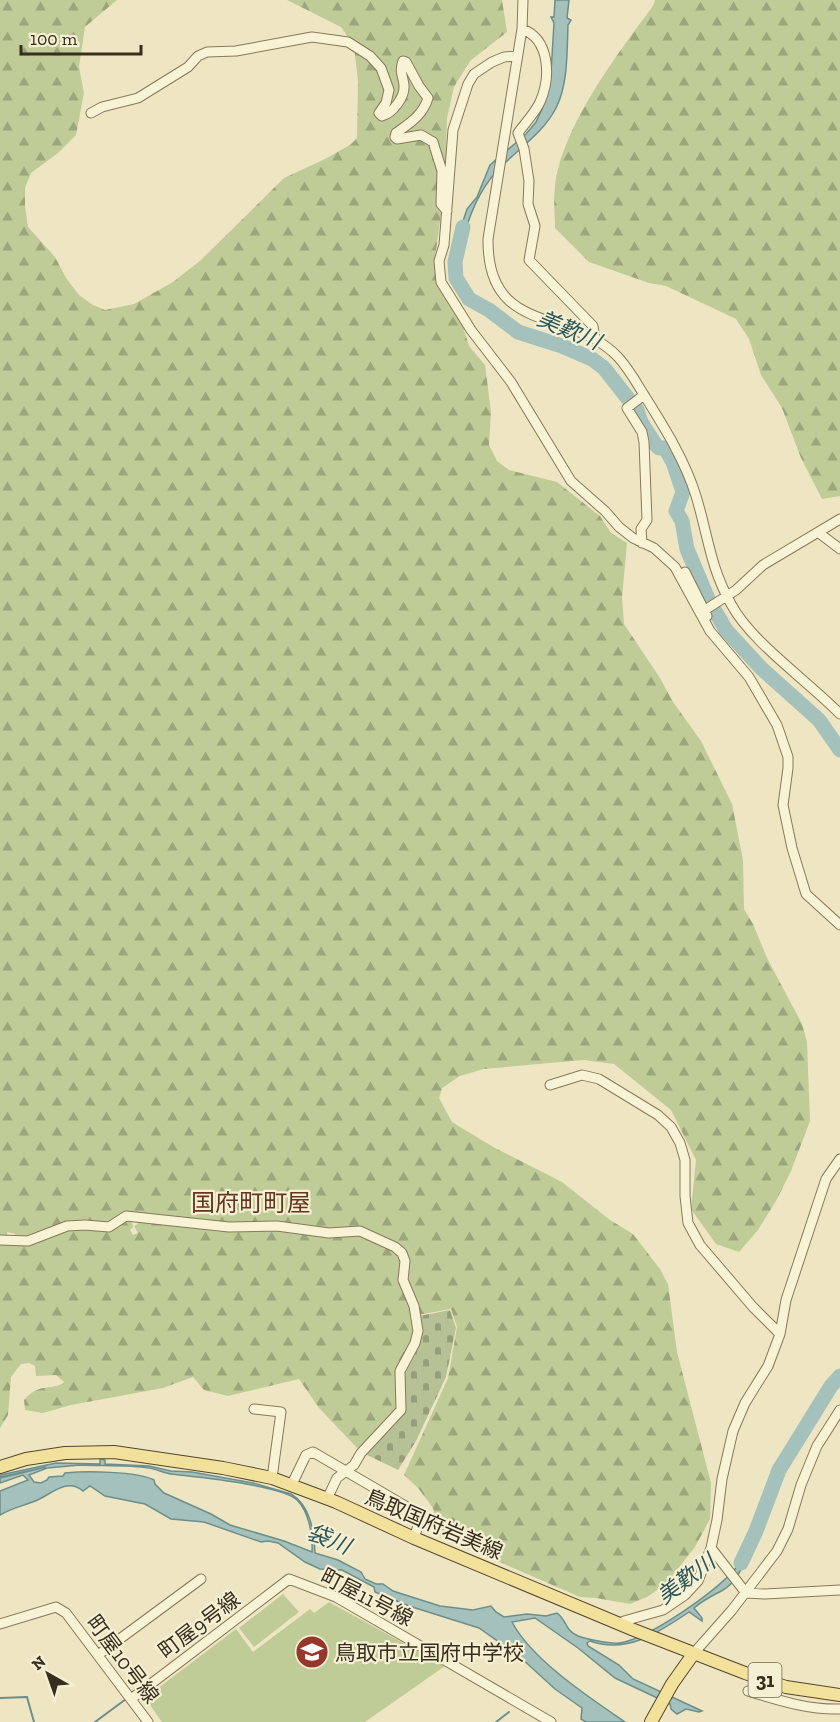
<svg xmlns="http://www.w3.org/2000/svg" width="840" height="1722" viewBox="0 0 840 1722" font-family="'Zilla Slab','Noto Sans JP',serif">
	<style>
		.green { fill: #bfcc97 }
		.forest { fill: url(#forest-firs) }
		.cemetery { fill: url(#cemetery-stones) }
		.water { fill: #a5c1bc; stroke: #6c8f8b; stroke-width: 1.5; fill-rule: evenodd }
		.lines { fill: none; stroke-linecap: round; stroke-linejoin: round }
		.stream { stroke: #6c8f8b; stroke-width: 2 }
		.river { stroke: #a5c1bc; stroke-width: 15 }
		.minor-casing { stroke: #88785a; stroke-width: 11 }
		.major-casing { stroke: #56452e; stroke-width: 14 }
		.minor { stroke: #f9f3d6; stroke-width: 9 }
		.major { stroke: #f1e19b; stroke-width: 12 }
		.labels { text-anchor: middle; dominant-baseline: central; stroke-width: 4.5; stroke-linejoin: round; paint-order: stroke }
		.shield { fill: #f5f0d3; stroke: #716854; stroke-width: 1.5 }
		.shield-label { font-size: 20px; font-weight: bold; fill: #382e1e }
		.street-label { font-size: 21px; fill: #382e1e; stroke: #f5f0d3 }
		.poi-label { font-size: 21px; fill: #382e1e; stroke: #f5f0d3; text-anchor: start }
		.water-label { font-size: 22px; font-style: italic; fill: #2d5558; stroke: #f5f0d3 }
		.quarter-label { font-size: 24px; fill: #65351d; stroke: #f5f0d3 }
	</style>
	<defs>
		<pattern id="forest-firs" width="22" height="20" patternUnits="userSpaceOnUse" patternTransform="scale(1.5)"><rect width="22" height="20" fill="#bfcc97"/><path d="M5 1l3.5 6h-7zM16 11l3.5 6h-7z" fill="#9ca67b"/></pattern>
		<pattern id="cemetery-stones" width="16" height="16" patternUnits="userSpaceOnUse" patternTransform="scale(1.5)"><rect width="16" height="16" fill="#b7c196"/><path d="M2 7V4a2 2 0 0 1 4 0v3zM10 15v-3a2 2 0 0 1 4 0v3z" fill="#969d7a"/></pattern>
	</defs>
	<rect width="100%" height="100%" fill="#eee6c3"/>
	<path class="green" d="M 283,1594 L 299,1612 L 254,1647 L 239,1628 Z
		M 329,1602 L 445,1666 L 365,1722 L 162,1722 L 145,1698 L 236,1629 L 253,1652 L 310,1609 L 314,1613 Z"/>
	<path class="forest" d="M 0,0 L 117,0 L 85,27 L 79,67 L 84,93 L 76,135 L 58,153 L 31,173 L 25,188 L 25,207 L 28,227 L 55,257 L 66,278 L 79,295 L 93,305 L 105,310 L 134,304 L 173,282 L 201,260 L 284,178 L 325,159 L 350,145 L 357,138 L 358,82 L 354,46 L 341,27 L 287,0 L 502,0 L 507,32 L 470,61 L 454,87 L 447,118 L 445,184 L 435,258 L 438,287 L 463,327 L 469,346 L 485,365 L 491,412 L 489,445 L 497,461 L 509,470 L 557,482 L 600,516 L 611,533 L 627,543 L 622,598 L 624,624 L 660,678 L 673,702 L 701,741 L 732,804 L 743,860 L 744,909 L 753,924 L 767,958 L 802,1024 L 807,1042 L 810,1121 L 791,1171 L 776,1201 L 758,1230 L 739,1252 L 716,1244 L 691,1209 L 696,1160 L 671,1110 L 614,1064 L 584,1060 L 484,1069 L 460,1076 L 442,1088 L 439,1098 L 452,1122 L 495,1148 L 562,1182 L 610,1220 L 633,1234 L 660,1269 L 668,1284 L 677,1352 L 711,1483 L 710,1519 L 695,1547 L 676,1571 L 666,1584 L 647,1597 L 630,1604 L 596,1598 L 580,1597 L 440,1536 L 433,1508 L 418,1488 L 404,1475 L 448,1378 L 457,1327 L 451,1309 L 418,1315 L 407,1287 L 406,1260 L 373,1234 L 135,1216 L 112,1224 L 85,1223 L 33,1238 L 15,1240 L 15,1234 L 7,1232 L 6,1238 L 0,1239 Z
		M 655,0 L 840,0 L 840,496 L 822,499 L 801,458 L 782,408 L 761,375 L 749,339 L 736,319 L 666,286 L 649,283 L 589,262 L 555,228 C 555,215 553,200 555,187 C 561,128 618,53 653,6 Z
		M 131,1218 L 133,1227 L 130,1230 L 133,1235 L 138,1233 L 134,1226 L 138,1224 L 136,1219 L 358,1232 L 384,1243 L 402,1257 L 416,1320 L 398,1410 L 360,1451 L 319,1408 L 299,1379 L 228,1396 L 204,1390 L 193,1377 L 163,1388 L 71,1405 L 43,1413 L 25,1410 L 24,1400 C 40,1381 53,1392 64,1382 L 56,1375 L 36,1376 L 35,1366 L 29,1363 L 21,1364 L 11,1377 L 8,1415 L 0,1428 L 0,1242 L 61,1230 L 92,1227 Z"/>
	<path class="cemetery" d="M 450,1310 L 456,1328 L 446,1377 L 416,1441 L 398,1470 L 365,1454 L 404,1412 L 402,1375 L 419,1316 Z"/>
	<path class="water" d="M 555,0 L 569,0 L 567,18 L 571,20 L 568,25 C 567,51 568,85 556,108 C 542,135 516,150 496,172 C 478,192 467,221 461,247 L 455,245 L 467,209 L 477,197 L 490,165 L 526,134 L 536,122 L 542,109 L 551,73 L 554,23 L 551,17 L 554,17 Z
		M 100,1459 L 105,1460 L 105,1464 L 149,1466 L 171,1471 L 192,1472 L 253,1483 L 291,1494 C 311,1506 314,1532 315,1553 L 338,1560 L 361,1572 L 365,1579 L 376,1584 L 383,1584 L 393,1591 L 440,1606 L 473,1610 L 491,1606 L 496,1612 L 504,1617 L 527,1614 L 546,1616 L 557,1613 C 567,1620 564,1630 578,1636 C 586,1639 610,1644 619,1643 C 649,1639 715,1592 735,1569 C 740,1562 743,1552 747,1544 L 751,1546 C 744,1562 739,1581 723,1590 C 712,1596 703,1600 694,1608 L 702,1618 L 702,1621 L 689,1612 C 658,1633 627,1654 590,1641 L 587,1643 L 588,1646 L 619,1665 L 633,1679 L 702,1711 L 699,1712 L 686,1709 L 677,1714 L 671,1709 L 670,1704 L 615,1678 L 578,1648 L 535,1618 L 512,1622 C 532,1660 590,1698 625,1722 L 586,1722 L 581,1719 L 582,1708 L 555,1689 L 520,1657 L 479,1628 L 409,1606 L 375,1592 L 374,1587 L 342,1570 L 320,1569 L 305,1562 L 278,1543 L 268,1541 L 261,1542 L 204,1522 L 171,1519 L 145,1504 L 105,1496 L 90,1486 L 83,1491 C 66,1477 51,1495 35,1501 C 23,1506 12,1508 0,1515 L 0,1491 L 28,1480 L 23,1475 L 0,1483 L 0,1478 L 46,1467 L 0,1477 L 0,1475 L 56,1463 L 100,1464 ZM 80,1465 C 101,1466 129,1465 149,1468 C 156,1469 164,1473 171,1474 C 195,1477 282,1485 297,1500 C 309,1512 313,1535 312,1552 L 284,1541 L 230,1525 L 211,1514 L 164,1493 L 155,1484 L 154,1480 C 137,1471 85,1471 65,1473 L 63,1476 L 49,1477 L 47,1480 L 41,1483 L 34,1482 L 29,1475 L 47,1468 Z"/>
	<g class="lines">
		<path class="stream" d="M 0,1698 L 27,1697 L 34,1722
			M 95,1722 L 126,1699
			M 496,1722 L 509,1712"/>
		<path class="river" d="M 463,227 L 455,262 L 456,278 L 469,299 L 489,310 L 518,332 L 562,346 L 592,359 L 604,368 L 637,410 L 641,422 L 655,444 L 659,448 L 665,448 L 673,462 L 683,492 L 676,511 L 682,521 L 687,549 L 708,599 L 726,630 L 761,668 L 819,720 L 840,750
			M 741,1563 L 756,1531 L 779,1470 L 831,1386 L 840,1376"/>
		<defs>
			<path id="minor" d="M 523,0 L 522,29 L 488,239 C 487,337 571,307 618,357 C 629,369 636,382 644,395 C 664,427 685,460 696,496 C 708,535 710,567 731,604 C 751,642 808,681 840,714
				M 522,29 C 550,39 551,77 540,102 C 535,113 525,123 518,133 L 524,149 L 529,181 L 528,204 L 535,226 L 529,260 L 593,326 L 595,339
				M 516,56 L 504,57 L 492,62 L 474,74 L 468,84 L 453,130 L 444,245 L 439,261 L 441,282 L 471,330 L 511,382 L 571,481 L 605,511 L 619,527 L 633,538 L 654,548 L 675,567 L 710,631 L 749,677 L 777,725 L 788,757 L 788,768 L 783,805 L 792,848 L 806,894 L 840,925
				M 91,113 L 102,107 L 138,98 L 188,67 L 198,56 L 207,52 L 236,51 L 312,37 L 348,42 L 370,56 L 381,68 L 389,90 L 386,103 L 379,113 L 382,116 C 393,113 405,97 404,85 C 403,76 399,71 403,61 L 406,62 L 419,86 L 428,98 C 423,115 410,123 396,133 L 395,137 L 397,139 L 421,135 L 433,142 L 442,171 L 441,204 L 447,211
				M 819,533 L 840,549
				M 642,543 L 641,529 L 647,520 L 644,442 L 642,432 L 627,408 L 644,395
				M 685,572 L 707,616
				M 705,610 L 736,590 L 763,565 L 840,519
				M 550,1085 L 582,1075 L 599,1079 L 658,1115 L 671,1127 L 680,1143 L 685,1160 L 685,1196 L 688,1223 L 700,1245 L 753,1307 L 780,1334
				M 0,1240 L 28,1241 L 67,1226 L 85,1225 L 109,1227 L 126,1216 L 229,1227 L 277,1226 L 329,1233 L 360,1231 L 395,1247 L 402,1253 L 405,1261 L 403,1280 L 414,1306 L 418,1331 L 415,1343 L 400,1371 L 401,1410 L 361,1453 L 354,1465 L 337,1478 L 327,1499
				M 254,1409 L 281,1412 L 272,1478
				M 292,1484 L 306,1455 L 313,1452 L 419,1514 L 421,1517 L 414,1538
				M 711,1548 L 746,1593 L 765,1594 L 840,1590
				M 0,1624 L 56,1607 L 66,1613 L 148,1722
				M 621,1624 L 624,1621 L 663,1610 L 685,1595 L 698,1581 L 711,1548 L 717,1520 L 722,1479 L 733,1431 L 745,1403 L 768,1366 L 780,1334 L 786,1300 L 826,1179 L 840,1159
				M 694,1653 L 732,1610 L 777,1551 L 788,1529 L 801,1485 L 817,1446 L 840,1410
				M 98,1655 L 201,1579
				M 748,1691 C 778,1700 808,1710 840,1709
				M 131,1699 L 289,1579 L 336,1597 L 551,1722"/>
			<path id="major" d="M 0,1467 L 26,1459 L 65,1453 L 114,1452 L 223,1468 L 272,1478 L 336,1502 L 414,1538 L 634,1630 L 745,1673 L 786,1687 L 840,1695
				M 651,1722 L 672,1684 L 694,1653"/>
		</defs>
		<use href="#minor" class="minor-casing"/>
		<use href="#major" class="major-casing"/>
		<use href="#minor" class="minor"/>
		<use href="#major" class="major"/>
	</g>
	<defs>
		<symbol id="school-disc" viewBox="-11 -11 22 22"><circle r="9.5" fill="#97362a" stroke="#f5f0d3"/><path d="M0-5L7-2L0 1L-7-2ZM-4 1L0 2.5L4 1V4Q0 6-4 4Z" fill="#fff"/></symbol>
	</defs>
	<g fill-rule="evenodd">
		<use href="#school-disc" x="293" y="1633" width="38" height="38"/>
	</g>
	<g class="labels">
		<rect class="shield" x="748.5" y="1663" width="33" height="34" rx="4.5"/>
		<g class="shield-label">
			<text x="765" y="1680">31</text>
		</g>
		<g class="street-label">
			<text transform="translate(434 1524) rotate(23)">鳥取国府岩美線</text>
			<text transform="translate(367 1597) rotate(27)">町屋11号線</text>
			<text transform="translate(199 1625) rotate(-37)">町屋9号線</text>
			<text transform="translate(123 1659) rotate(53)">町屋10号線</text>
		</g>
		<g class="poi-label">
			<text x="335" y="1652">鳥取市立国府中学校</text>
		</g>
		<g class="water-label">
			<text transform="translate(569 330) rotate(23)">美歎川</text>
			<text transform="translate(329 1539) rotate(22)">袋川</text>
			<text transform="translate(686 1579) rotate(-37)">美歎川</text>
		</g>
		<g class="quarter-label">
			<text x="251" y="1202">国府町町屋</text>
		</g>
	</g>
	<g transform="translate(48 1674) rotate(320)" stroke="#f5f0d3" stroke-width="4.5" paint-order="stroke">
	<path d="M0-4.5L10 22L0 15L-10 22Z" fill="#382e1e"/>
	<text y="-9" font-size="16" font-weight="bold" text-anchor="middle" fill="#382e1e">N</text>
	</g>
	<path d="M21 45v9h120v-9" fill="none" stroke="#382e1e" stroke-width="3"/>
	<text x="30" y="45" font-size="18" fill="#382e1e" stroke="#f5f0d3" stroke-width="4.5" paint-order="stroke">100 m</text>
</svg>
